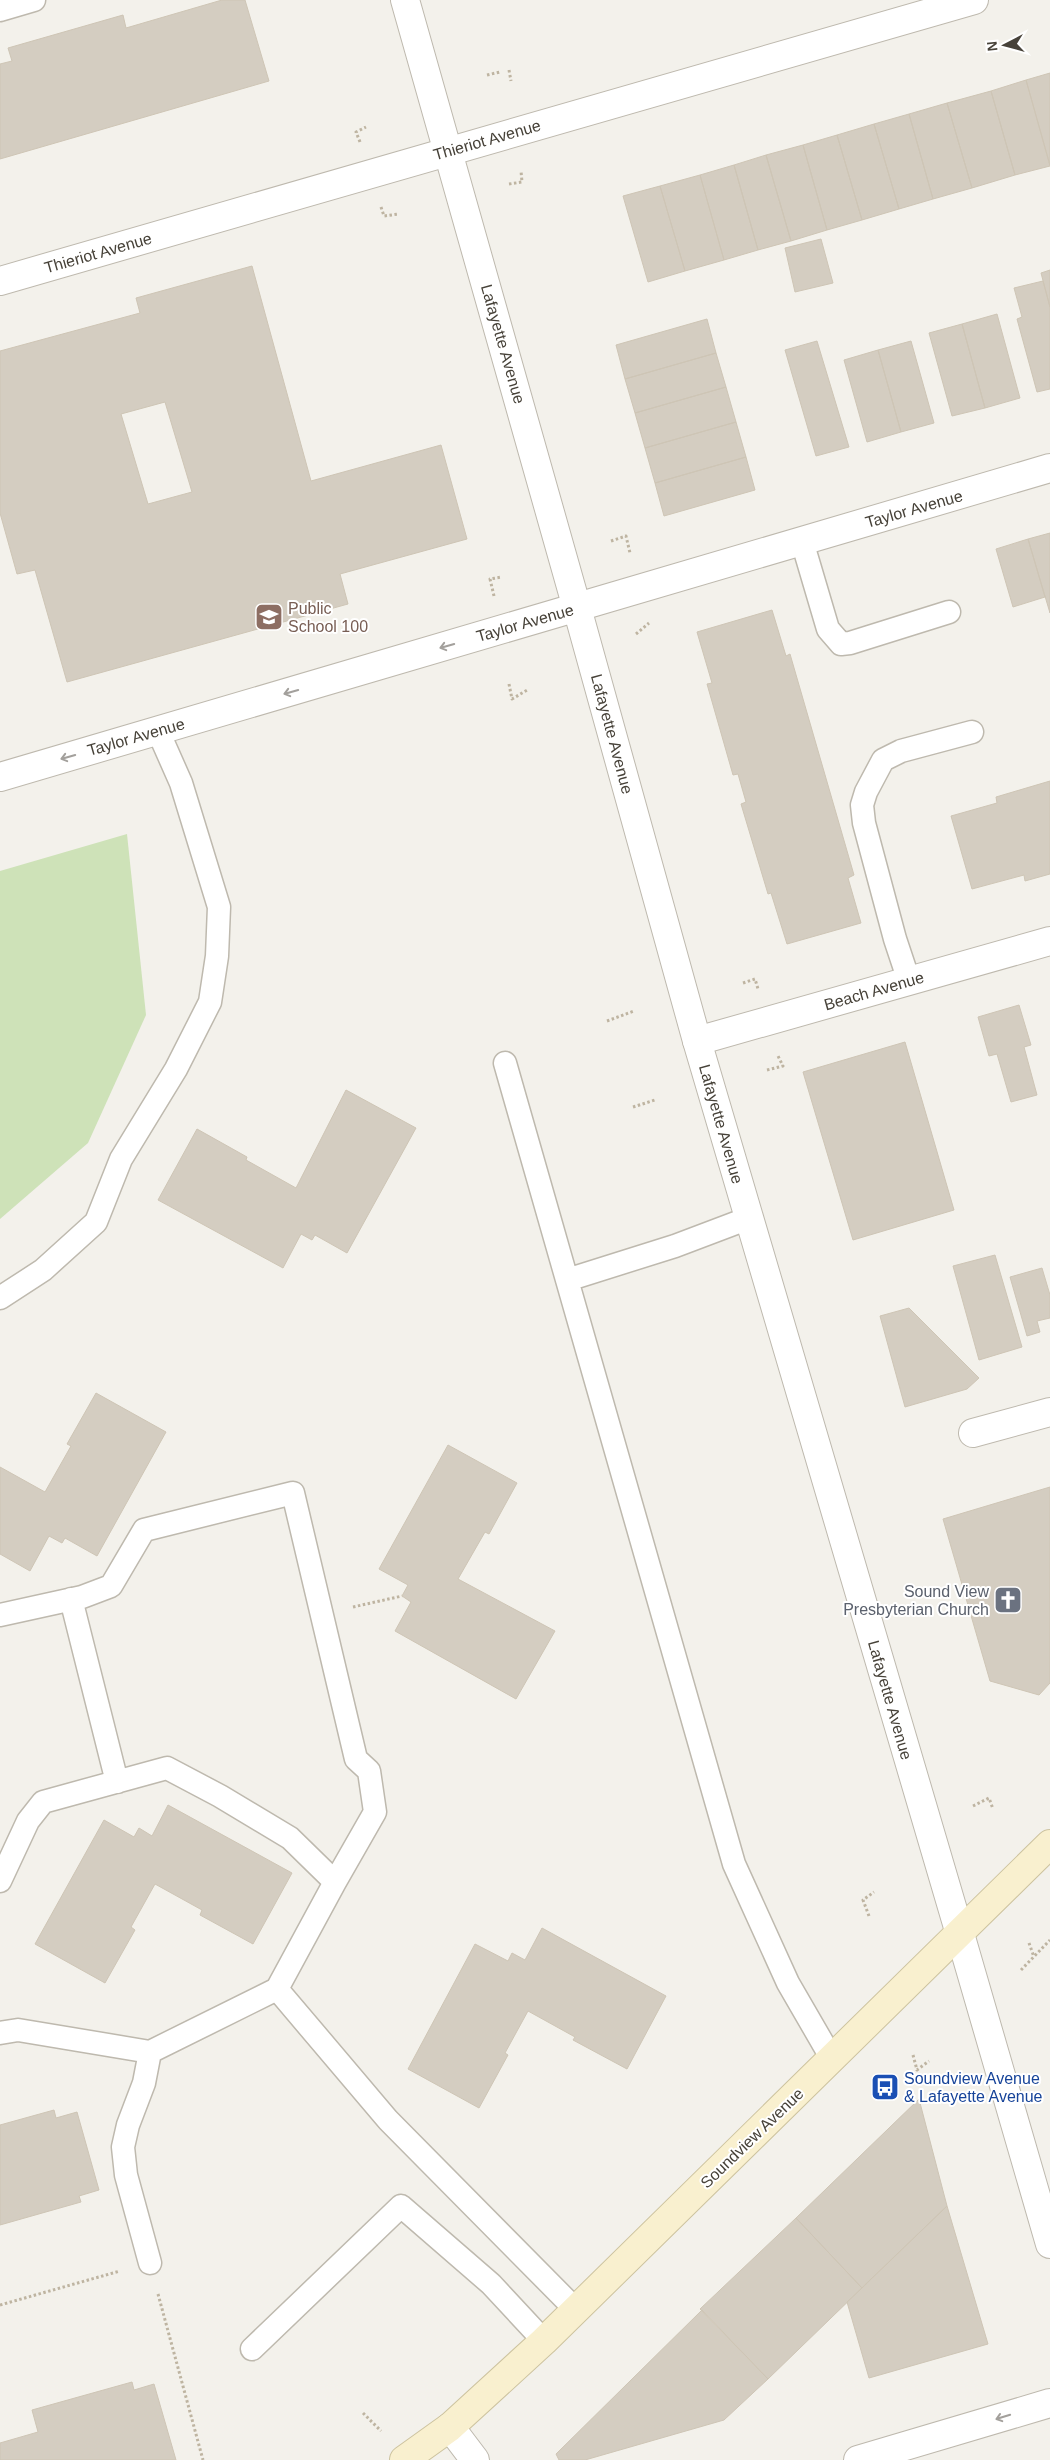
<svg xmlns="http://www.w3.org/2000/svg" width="1050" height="2460" viewBox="0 0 1050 2460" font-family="Arial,sans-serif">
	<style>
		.green { fill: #cee2b8 }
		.building { fill: #d4cdc1; stroke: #cec5b5; fill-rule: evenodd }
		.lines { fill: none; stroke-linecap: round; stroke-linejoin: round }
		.service-casing { stroke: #beb9ae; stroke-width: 25 }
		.minor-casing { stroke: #beb9ae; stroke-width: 30 }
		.tertiary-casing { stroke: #beb9ae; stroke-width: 30 }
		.secondary-casing { stroke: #cdc39f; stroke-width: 30 }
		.path { stroke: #beb4a1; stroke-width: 3; stroke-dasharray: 2.5 2.5; stroke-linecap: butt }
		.service { stroke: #fff; stroke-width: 22 }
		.minor { stroke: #fff; stroke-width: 28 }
		.tertiary { stroke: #fff; stroke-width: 28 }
		.secondary { stroke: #f9f0cf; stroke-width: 28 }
		.oneway { stroke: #a3a09c }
		.labels { text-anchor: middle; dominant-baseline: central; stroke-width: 4; stroke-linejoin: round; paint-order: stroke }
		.street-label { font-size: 16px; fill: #474239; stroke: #fff }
		.education-label { font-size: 16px; fill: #785e54; stroke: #fff; text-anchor: start }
		.worship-label { font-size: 16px; fill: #5b616d; stroke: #fff; text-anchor: end }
		.transit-label { font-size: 16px; fill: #164399; stroke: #fff; text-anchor: start }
	</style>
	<rect width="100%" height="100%" fill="#f3f1eb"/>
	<path class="green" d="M 127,834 L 146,1015 L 88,1143 L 0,1219 L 0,871 Z"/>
	<path class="building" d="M 222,0 L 245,0 L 269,81 L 0,159 L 0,64 L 12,61 L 8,48 L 123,15 L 126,28 Z
		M 1050,73 L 1050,165 L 1026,80 Z
		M 1026,80 L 1050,166 L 1015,175 L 991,91 Z
		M 991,91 L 1015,175 L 972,188 L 947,103 Z
		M 947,103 L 972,188 L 933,199 L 909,114 Z
		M 909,114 L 933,199 L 899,209 L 874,124 Z
		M 874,124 L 899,209 L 862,220 L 837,135 Z
		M 837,135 L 862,220 L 827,230 L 803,145 Z
		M 803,145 L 827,230 L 791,241 L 766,155 Z
		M 766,155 L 791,241 L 758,250 L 734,165 Z
		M 734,165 L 758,250 L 724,260 L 700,175 Z
		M 700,175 L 724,260 L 685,271 L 660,186 Z
		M 660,186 L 685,271 L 648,282 L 623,196 Z
		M 821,239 L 833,283 L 795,292 L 785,248 Z
		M 252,266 L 311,481 L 441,445 L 467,539 L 340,574 L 348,604 L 67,682 L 35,570 L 17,574 L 0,513 L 0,351 L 140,313 L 136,298 ZM 165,402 L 192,492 L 148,504 L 121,414 Z
		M 1050,270 L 1050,307 L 1041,273 Z
		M 1043,281 L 1050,307 L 1050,389 L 1037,392 L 1017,319 L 1022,317 L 1014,288 Z
		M 997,314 L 1020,398 L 985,408 L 962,324 Z
		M 707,319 L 716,353 L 625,379 L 616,345 Z
		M 962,324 L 985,408 L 952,416 L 929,333 Z
		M 817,341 L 849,447 L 816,456 L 785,350 Z
		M 911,341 L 934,423 L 901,432 L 878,350 Z
		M 878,350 L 901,432 L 867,442 L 844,360 Z
		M 716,353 L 726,387 L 635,413 L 625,379 Z
		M 726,387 L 736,422 L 645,448 L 635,413 Z
		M 736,422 L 746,457 L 655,483 L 645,448 Z
		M 746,457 L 755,490 L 664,516 L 655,483 Z
		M 1050,533 L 1050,613 L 1028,539 Z
		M 1028,539 L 1045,597 L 1013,607 L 996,549 Z
		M 772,610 L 786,656 L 790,654 L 854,875 L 848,878 L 861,923 L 787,944 L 771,893 L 768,894 L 741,804 L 746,802 L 738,774 L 733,775 L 707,684 L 712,683 L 697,632 Z
		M 1050,781 L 1050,874 L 1025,881 L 1024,875 L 972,889 L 951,816 L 997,803 L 996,797 Z
		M 1019,1005 L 1031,1045 L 1024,1047 L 1037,1095 L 1011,1102 L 997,1054 L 989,1056 L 978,1017 Z
		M 905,1042 L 954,1210 L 853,1240 L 803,1072 Z
		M 346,1090 L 416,1128 L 347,1253 L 315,1235 L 312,1240 L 301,1234 L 283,1268 L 158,1200 L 197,1129 L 247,1157 L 246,1160 L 296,1188 Z
		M 995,1255 L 1022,1347 L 979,1360 L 953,1266 Z
		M 1042,1268 L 1050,1295 L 1050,1318 L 1037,1321 L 1040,1332 L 1027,1336 L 1010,1277 Z
		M 909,1308 L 979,1378 L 967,1389 L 905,1407 L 880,1316 Z
		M 96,1393 L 166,1432 L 97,1556 L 65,1538 L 62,1543 L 49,1536 L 30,1571 L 0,1554 L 0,1467 L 45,1492 L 71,1446 L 67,1444 Z
		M 448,1445 L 517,1483 L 489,1534 L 485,1532 L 458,1579 L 555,1631 L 516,1699 L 395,1631 L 411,1602 L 402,1596 L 408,1585 L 379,1569 Z
		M 1050,1487 L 1050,1683 L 1039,1695 L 990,1681 L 943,1519 Z
		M 168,1805 L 292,1873 L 253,1944 L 200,1915 L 202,1910 L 155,1884 L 131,1927 L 135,1930 L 105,1983 L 35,1944 L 104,1820 L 134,1837 L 139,1828 L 152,1836 Z
		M 542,1928 L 666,1996 L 627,2069 L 573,2040 L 575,2037 L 528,2011 L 505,2053 L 508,2055 L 479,2108 L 408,2069 L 475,1944 L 508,1961 L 512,1953 L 525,1960 Z
		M 919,2099 L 947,2206 L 862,2288 L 796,2218 Z
		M 54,2110 L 56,2118 L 77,2112 L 99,2190 L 79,2196 L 81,2202 L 0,2225 L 0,2125 Z
		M 947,2206 L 988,2344 L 869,2378 L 847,2302 Z
		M 796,2218 L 862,2288 L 768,2379 L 700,2309 Z
		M 702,2310 L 768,2379 L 724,2420 L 585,2460 L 559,2460 L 556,2454 Z
		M 132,2382 L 134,2390 L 154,2384 L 176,2460 L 0,2460 L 0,2443 L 38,2432 L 32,2410 Z"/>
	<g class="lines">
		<defs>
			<path id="service" d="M 0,10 L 34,0
				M 802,541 L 828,629 L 841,644 L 850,643 L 949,612
				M 909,981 L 895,939 L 864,823 L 862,805 L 866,792 L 883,760 L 901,751 L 972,732
				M 505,1063 L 734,1864 L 788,1983 L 832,2059
				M 567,1280 L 675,1246 L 749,1218
				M 0,1298 L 43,1270 L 96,1222 L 121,1159 L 176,1069 L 210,1002 L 217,956 L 219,907 L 181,783 L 158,731
				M 71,1599 L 117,1782
				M 0,1615 L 82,1597 L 111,1586 L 144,1530 L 293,1493 L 356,1759 L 369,1771 L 375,1812 L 335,1882
				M 0,1881 L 28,1821 L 43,1802 L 167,1768 L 220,1796 L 290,1838 L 335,1882 L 277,1989 L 150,2052
				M 277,1989 L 388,2120 L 576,2310
				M 0,2033 L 18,2030 L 150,2052 L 144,2083 L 128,2125 L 123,2147 L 126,2175 L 150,2263
				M 252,2349 L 401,2206 L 491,2284 L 544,2341"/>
			<path id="minor" d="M 0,281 L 974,0
				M 0,777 L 1050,468
				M 697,1041 L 1050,941
				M 973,1433 L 1050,1412
				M 960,1934 L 1050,2244
				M 450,2427 L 475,2460
				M 858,2460 L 1050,2403"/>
			<path id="tertiary" d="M 405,0 L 577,608 L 697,1041 L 960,1934"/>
			<path id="secondary" d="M 404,2460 L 450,2427 L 544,2341 L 1050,1844"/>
		</defs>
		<use href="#service" class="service-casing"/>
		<use href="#minor" class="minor-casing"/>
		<use href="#tertiary" class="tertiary-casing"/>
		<use href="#secondary" class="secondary-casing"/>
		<path class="path" d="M 509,70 L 511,81
			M 487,75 L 500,72
			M 360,142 L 356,132 L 366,127
			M 509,184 L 522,182 L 521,171
			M 381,207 L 384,216 L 399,214
			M 611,541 L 626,536 L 630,553
			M 494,596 L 490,579 L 502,577
			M 636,634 L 649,623
			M 509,684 L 512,699 L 529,689
			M 743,983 L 755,979 L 758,989
			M 607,1021 L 634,1011
			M 767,1070 L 783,1066 L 778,1056
			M 633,1107 L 655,1100
			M 353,1607 L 402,1596
			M 973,1806 L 989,1798 L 993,1809
			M 869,1916 L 863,1900 L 874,1892
			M 1029,1943 L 1034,1957
			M 1021,1970 L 1050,1940
			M 913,2055 L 917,2070 L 929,2061
			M 158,2294 L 203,2460
			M 0,2305 L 120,2271
			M 363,2413 L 381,2431"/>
		<use href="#service" class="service"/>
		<use href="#minor" class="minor"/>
		<use href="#tertiary" class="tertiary"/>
		<use href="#secondary" class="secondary"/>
	</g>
	<defs><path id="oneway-shaft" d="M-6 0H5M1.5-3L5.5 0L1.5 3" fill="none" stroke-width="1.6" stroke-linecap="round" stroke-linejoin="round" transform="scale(1.25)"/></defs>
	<g class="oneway">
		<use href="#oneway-shaft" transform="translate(447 646) rotate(164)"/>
		<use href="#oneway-shaft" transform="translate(291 692) rotate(164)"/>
		<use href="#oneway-shaft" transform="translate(68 757) rotate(164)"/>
		<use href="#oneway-shaft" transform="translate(1003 2417) rotate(163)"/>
	</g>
	<defs>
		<symbol id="school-square" viewBox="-11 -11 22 22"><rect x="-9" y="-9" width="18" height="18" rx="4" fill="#8d6e63" stroke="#fff"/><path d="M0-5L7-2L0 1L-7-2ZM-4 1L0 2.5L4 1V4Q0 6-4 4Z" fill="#fff"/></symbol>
		<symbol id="church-square" viewBox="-11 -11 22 22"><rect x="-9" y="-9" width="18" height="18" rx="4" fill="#6b7280" stroke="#fff"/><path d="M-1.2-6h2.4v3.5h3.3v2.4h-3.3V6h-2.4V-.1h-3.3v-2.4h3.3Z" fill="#fff"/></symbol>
		<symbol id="bus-square" viewBox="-11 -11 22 22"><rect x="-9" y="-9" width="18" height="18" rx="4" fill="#1a4fb4" stroke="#fff"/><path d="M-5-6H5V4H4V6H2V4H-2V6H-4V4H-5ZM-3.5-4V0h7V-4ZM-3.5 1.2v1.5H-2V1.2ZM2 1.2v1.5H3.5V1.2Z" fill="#fff"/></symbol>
	</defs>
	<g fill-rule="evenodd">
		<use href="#school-square" x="253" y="601" width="32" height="32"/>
		<use href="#church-square" x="992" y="1584" width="32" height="32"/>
		<use href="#bus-square" x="869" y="2071" width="32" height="32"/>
	</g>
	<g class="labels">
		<g class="street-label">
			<text transform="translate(487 140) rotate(-16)">Thieriot Avenue</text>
			<text transform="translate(98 253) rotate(-16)">Thieriot Avenue</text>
			<text transform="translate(503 344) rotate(74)">Lafayette Avenue</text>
			<text transform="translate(914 509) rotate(-16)">Taylor Avenue</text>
			<text transform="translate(525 623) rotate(-16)">Taylor Avenue</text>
			<text transform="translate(612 734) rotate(75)">Lafayette Avenue</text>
			<text transform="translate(136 737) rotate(-16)">Taylor Avenue</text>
			<text transform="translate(874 991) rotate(-16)">Beach Avenue</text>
			<text transform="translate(721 1124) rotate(74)">Lafayette Avenue</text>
			<text transform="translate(890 1700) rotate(74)">Lafayette Avenue</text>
			<text transform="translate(752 2138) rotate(-44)">Soundview Avenue</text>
		</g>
		<g class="education-label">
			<text x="288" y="608">Public<tspan x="288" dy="18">School 100</tspan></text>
		</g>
		<g class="worship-label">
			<text x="989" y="1591">Sound View<tspan x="989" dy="18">Presbyterian Church</tspan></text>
		</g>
		<g class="transit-label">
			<text x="904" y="2078">Soundview Avenue<tspan x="904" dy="18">&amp; Lafayette Avenue</tspan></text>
		</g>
	</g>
	<g transform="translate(1005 45) rotate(264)" stroke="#ffffff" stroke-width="4" paint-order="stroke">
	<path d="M0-4L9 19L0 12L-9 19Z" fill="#474239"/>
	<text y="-8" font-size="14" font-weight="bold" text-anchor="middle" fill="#474239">N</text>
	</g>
</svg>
